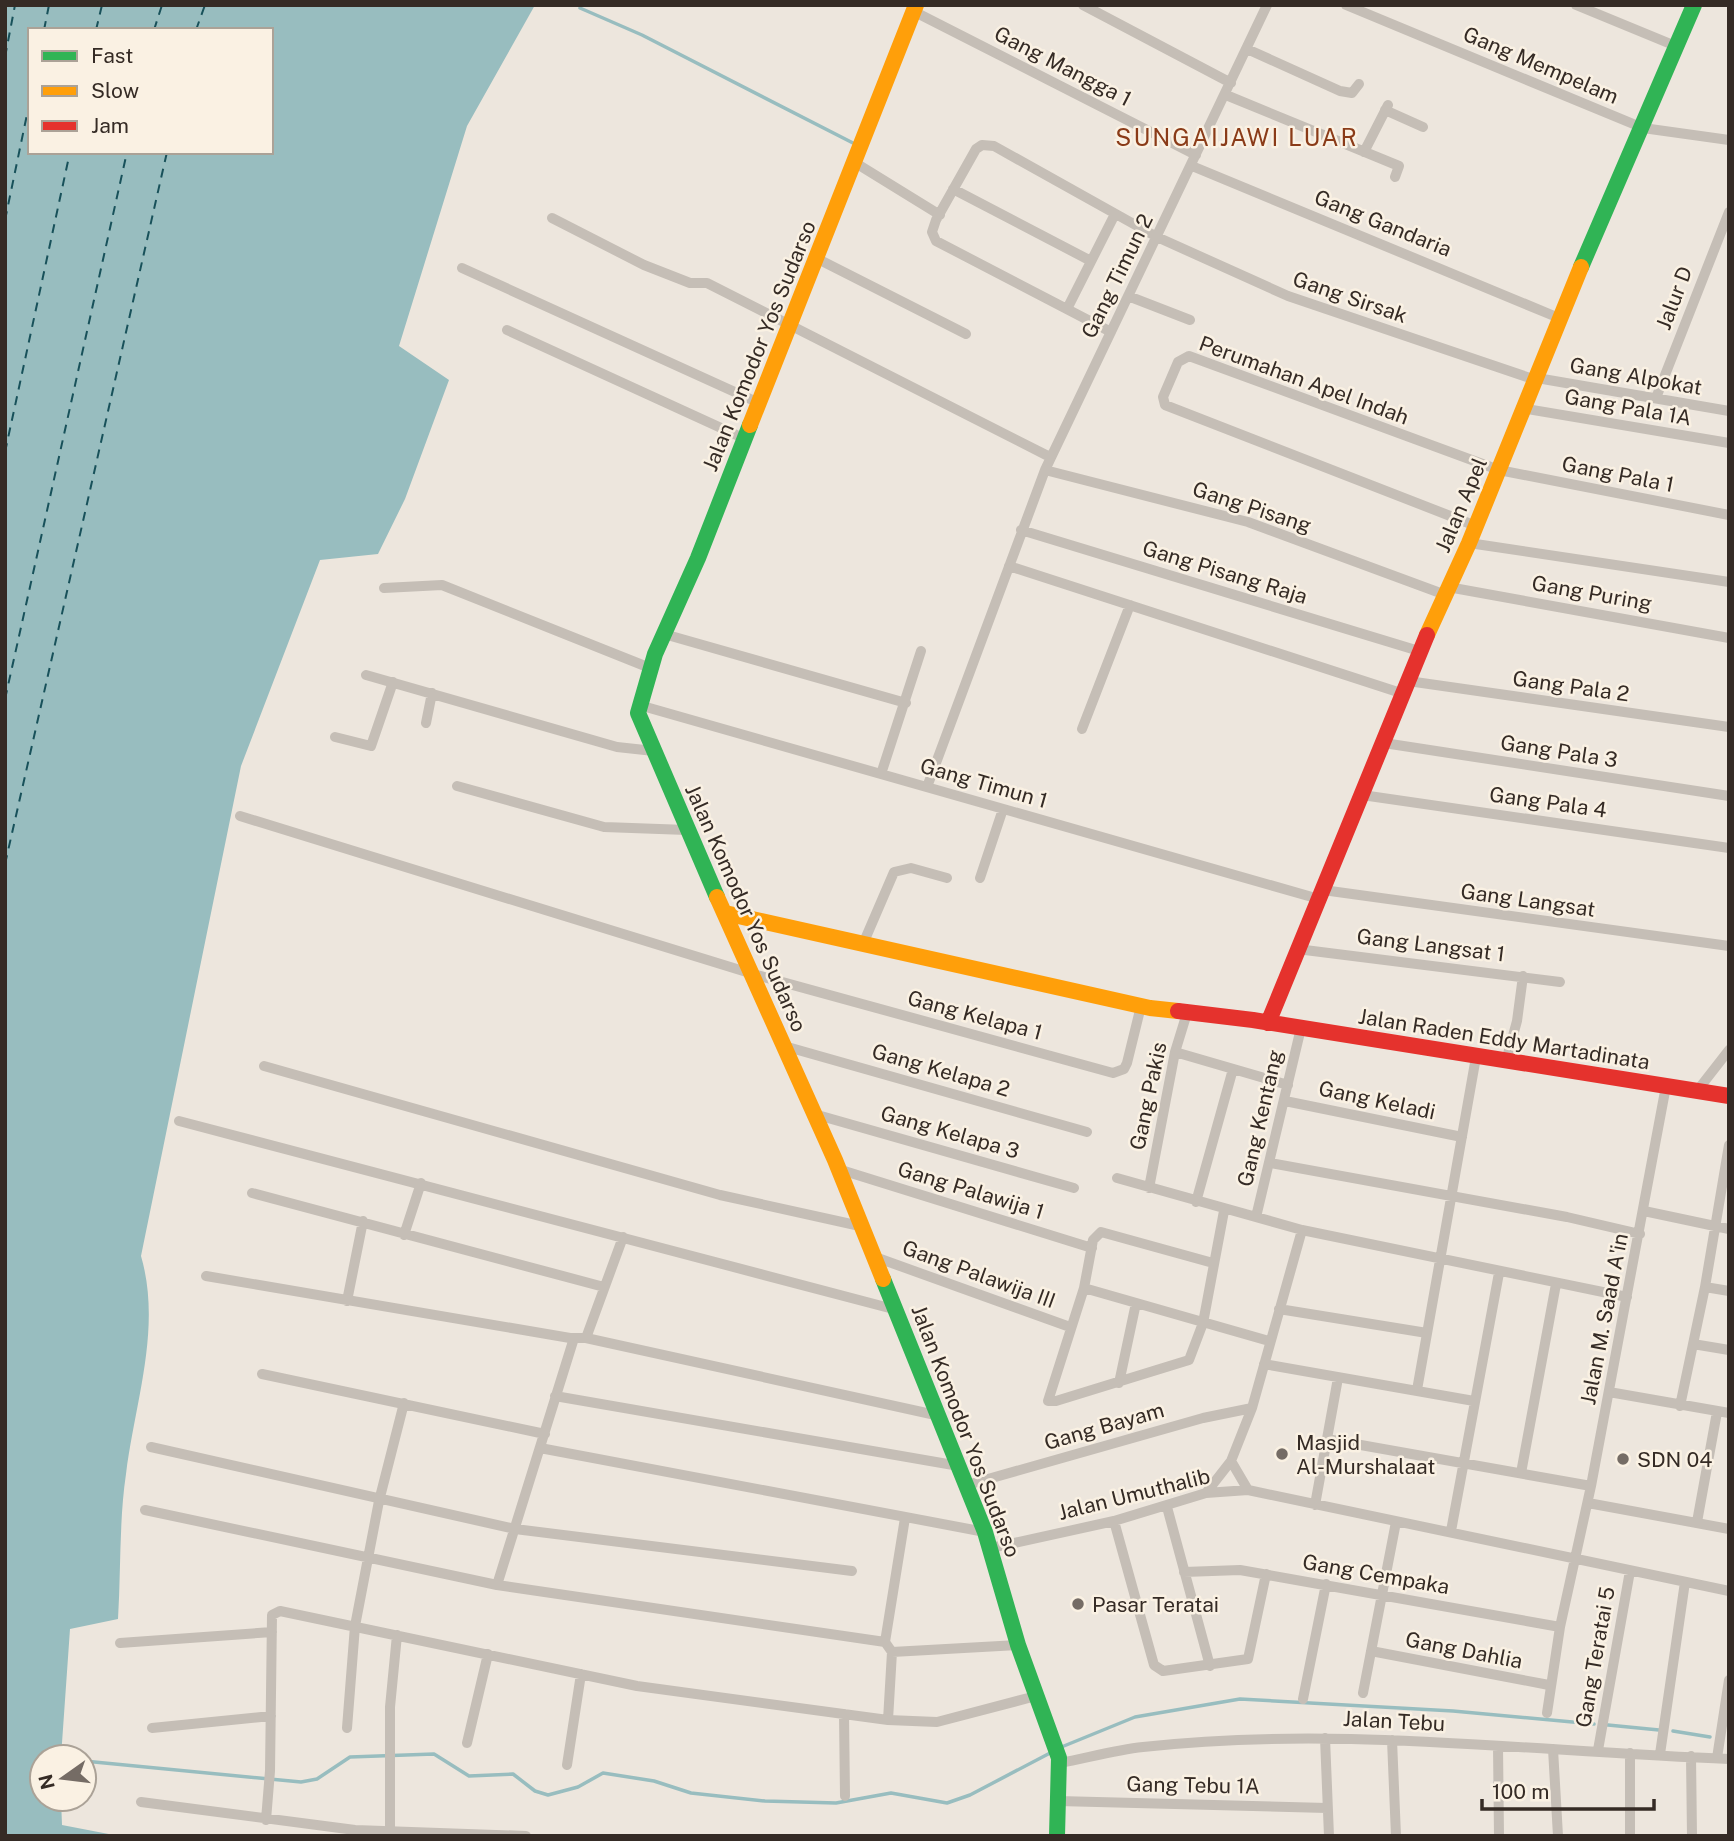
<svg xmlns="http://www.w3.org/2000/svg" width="1734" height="1841" viewBox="0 0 1734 1841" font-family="'Public Sans',sans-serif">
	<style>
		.water { fill: #98bdbf; fill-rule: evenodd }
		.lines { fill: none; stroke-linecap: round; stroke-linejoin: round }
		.stream { stroke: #98bdbf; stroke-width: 3.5 }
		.ferry { stroke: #18515a; stroke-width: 2; stroke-dasharray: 9 7; stroke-linecap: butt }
		.street { stroke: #c5beb6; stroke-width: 10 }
		.fast { stroke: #30b455; stroke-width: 16 }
		.slow { stroke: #ff9f0a; stroke-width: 16 }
		.jam { stroke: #e5322d; stroke-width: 16 }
		.poi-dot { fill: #756c65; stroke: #faf1e3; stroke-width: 2.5 }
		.labels { text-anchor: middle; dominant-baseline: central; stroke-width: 5; stroke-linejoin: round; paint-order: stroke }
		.street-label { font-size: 21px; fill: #352b25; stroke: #faf1e3 }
		.poi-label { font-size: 21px; fill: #352b25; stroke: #faf1e3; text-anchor: start }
		.quarter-label { font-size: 24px; letter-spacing: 2px; fill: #8a3b18; stroke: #faf1e3 }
	</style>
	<rect width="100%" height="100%" fill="#ede6dd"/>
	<path class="water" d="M 5,5 L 535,5 L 467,126 L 399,346 L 449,380 L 405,499 L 378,554 L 320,560 L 241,766 L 141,1256 C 162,1328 135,1402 126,1474 C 119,1521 121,1571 118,1619 L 70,1629 L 61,1757 L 42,1757 L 42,1799 L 61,1799 L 62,1825 L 119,1836 L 5,1836 ZM 30,30 L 271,30 L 271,152 L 30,152 Z"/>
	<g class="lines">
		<path class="stream" d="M 580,8 L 642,35 L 853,143
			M 1608,1725 L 1659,1730
			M 1673,1731 L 1710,1737
			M 1059,1748 L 1135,1717 L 1240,1699 L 1453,1711 L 1594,1724
			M 84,1761 L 301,1782 L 317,1779 L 350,1757 L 434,1754 L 469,1776 L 513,1774 L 535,1791 L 548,1795 L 578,1787 L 603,1773 L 654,1781 L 691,1793 L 765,1801 L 836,1803 L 891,1793 L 947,1803 L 970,1795 L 1052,1752"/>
		<path class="ferry" d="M 44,30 L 49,5
			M 96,30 L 102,5
			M 154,30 L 162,5
			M 196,30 L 205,5
			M 5,57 L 15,5
			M 5,220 L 30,100
			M 5,452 L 70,152
			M 5,699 L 127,152
			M 5,864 L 167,152"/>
		<path class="street" d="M 1083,5 L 1231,83
			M 1346,5 L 1643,128 L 1729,140
			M 1576,5 L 1678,47
			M 913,11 L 1196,155
			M 1247,49 L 1340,91 L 1352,93 L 1359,84
			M 1226,95 L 1399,166 L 1395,177
			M 1385,110 L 1423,127
			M 1364,152 L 1388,105
			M 854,162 L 940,215
			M 1192,166 L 1559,318
			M 953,189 L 1091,261
			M 552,218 L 644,265 L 690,283 L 707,283 L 1050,457
			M 816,258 L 966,334
			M 462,268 L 759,403
			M 1128,296 L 1190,320
			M 1067,309 L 1115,214
			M 507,330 L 743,438
			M 1111,332 L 936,241 L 932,232 L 936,220 L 976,149 L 982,145 L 994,146 L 1157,237 L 1288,296 L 1536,380
			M 1537,378 L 1729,411
			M 1656,398 L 1729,212
			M 1521,408 L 1729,443
			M 1045,470 L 1248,522 L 1443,594
			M 1476,526 L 1165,405 L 1163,397 L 1178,362 L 1189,356 L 1499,470 L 1729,515
			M 1021,530 L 1419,651
			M 1469,543 L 1729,582
			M 1009,566 L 1404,694
			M 1448,587 L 1729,638
			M 384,588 L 442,585 L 650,668
			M 664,634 L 906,703
			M 366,675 L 617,747 L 654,751
			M 1408,681 L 1729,727
			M 639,705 L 1319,899
			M 426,723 L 432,693
			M 1082,729 L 1130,605
			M 335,737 L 371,746 L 393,682
			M 1384,743 L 1729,796
			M 881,774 L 921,651
			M 457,786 L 604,827 L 687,830
			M 927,787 L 1045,470 L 1267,5
			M 1362,795 L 1729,848
			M 240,816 L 753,974 L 1113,1073 L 1124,1069 L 1127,1063 L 1141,1006
			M 980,878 L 1003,809
			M 1323,890 L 1729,946
			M 863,944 L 894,872 L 911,868 L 947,878
			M 1297,949 L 1560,982
			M 784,1046 L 1087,1132
			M 1175,1052 L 1288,1085
			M 1506,1061 L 1517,1021 L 1523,976
			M 264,1066 L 720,1195 L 860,1226
			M 1697,1091 L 1729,1050
			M 1285,1101 L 1462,1137
			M 814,1114 L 1074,1188
			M 179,1121 L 897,1310
			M 1270,1163 L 1567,1217 L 1640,1234
			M 838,1169 L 1092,1248
			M 1117,1178 L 1302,1230 L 1627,1297
			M 1149,1188 L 1175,1052 L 1187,1013
			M 252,1193 L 604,1287
			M 1196,1202 L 1233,1069
			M 1224,1211 L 1203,1323 L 1189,1360 L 1056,1401 L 1048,1401 L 1084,1288 L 1269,1341
			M 1644,1211 L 1729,1229
			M 1256,1217 L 1301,1028
			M 404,1235 L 421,1183
			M 875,1257 L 1070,1327
			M 206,1276 L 570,1338 L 586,1338 L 940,1416
			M 1705,1287 L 1729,1291
			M 1084,1288 L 1093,1240 L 1101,1232 L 1213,1263
			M 347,1301 L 363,1221
			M 1279,1309 L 1427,1333
			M 586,1338 L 623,1237
			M 1693,1344 L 1729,1350
			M 1264,1364 L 1474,1401
			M 262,1374 L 545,1434
			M 1119,1383 L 1136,1303
			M 1417,1390 L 1476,1057
			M 1609,1392 L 1729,1413
			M 555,1396 L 959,1466
			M 1680,1406 L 1705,1287 L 1729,1145
			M 1327,1439 L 1591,1486
			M 151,1447 L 515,1529 L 852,1571
			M 540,1448 L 985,1532
			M 1231,1461 L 1248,1490
			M 1521,1473 L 1556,1284
			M 967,1485 L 1203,1418 L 1252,1408
			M 1206,1493 L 1231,1461 L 1252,1408 L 1302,1230
			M 1588,1503 L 1729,1529
			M 1315,1505 L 1338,1378
			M 1167,1507 L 1210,1666
			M 145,1510 L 497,1585 L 885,1642 L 892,1652 L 1018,1645
			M 1114,1521 L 1154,1665 L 1163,1671 L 1248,1659 L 1266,1574
			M 1697,1522 L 1717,1412
			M 1451,1531 L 1499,1273
			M 991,1548 L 1114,1521 L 1206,1493 L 1248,1490 L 1729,1591
			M 1184,1572 L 1240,1570 L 1560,1627
			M 497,1585 L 574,1338
			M 885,1642 L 905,1518
			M 120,1643 L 272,1632
			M 1371,1651 L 1549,1685
			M 1363,1693 L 1396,1522
			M 1303,1699 L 1326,1584
			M 1547,1713 L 1560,1627 L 1591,1486 L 1666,1086
			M 844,1714 L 845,1796
			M 888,1720 L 892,1652
			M 152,1728 L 271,1716
			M 347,1728 L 355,1626 L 379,1501 L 404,1403
			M 1325,1738 L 1329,1836
			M 1392,1740 L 1396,1836
			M 467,1743 L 488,1654
			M 1498,1746 L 1499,1836
			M 1553,1749 L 1558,1836
			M 1598,1750 L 1630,1571
			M 1660,1754 L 1685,1582
			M 1691,1756 L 1692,1836
			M 1717,1758 L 1729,1680
			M 1060,1763 C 1087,1758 1115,1750 1143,1747 C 1338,1725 1534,1752 1729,1759
			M 567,1765 L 581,1674
			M 1058,1801 L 1327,1808
			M 141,1802 L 355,1830 L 526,1836
			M 266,1820 L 270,1771 L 272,1615 L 280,1611 L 637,1686 L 888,1720 L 937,1722 L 1036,1696
			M 390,1831 L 390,1707 L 397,1635
			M 1630,1836 L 1630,1753"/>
		<path class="fast" d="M 1581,267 L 1694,5
			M 717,897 L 638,713 L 655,654 L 698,558 L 750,425
			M 883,1279 L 985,1532 L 1018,1645 L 1059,1758 L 1057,1836"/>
		<path class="slow" d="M 750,425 L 916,5
			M 1427,635 L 1469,543 L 1581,267
			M 717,897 L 835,1160 L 883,1279
			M 725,913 L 1150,1008 L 1178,1011"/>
		<path class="jam" d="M 1178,1011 L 1253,1020 L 1729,1096
			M 1268,1023 L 1427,635"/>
	</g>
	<g class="poi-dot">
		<circle cx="1282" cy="1454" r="7"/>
		<circle cx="1623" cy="1459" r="7"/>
		<circle cx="1078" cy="1604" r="7"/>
	</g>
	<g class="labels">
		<g class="street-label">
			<text transform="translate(1541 65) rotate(23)">Gang Mempelam</text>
			<text transform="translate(1063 66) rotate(27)">Gang Mangga 1</text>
			<text transform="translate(1383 223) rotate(22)">Gang Gandaria</text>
			<text transform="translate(1117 276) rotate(-64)">Gang Timun 2</text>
			<text transform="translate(1350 297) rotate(19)">Gang Sirsak</text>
			<text transform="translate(1674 298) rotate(-69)">Jalur D</text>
			<text transform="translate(759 346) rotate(-68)">Jalan Komodor Yos Sudarso</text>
			<text transform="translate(1636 376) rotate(10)">Gang Alpokat</text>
			<text transform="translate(1304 380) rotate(20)">Perumahan Apel Indah</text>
			<text transform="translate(1628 407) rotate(10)">Gang Pala 1A</text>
			<text transform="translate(1618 474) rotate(11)">Gang Pala 1</text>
			<text transform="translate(1461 505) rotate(-67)">Jalan Apel</text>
			<text transform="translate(1252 507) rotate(18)">Gang Pisang</text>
			<text transform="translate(1225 572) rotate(17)">Gang Pisang Raja</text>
			<text transform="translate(1592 593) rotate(10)">Gang Puring</text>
			<text transform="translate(1571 686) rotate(8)">Gang Pala 2</text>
			<text transform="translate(1559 751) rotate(9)">Gang Pala 3</text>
			<text transform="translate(984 783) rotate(16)">Gang Timun 1</text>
			<text transform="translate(1548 802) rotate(8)">Gang Pala 4</text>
			<text transform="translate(1528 900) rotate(8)">Gang Langsat</text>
			<text transform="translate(746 908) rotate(66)">Jalan Komodor Yos Sudarso</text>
			<text transform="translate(1431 945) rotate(7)">Gang Langsat 1</text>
			<text transform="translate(975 1015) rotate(15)">Gang Kelapa 1</text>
			<text transform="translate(1504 1039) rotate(9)">Jalan Raden Eddy Martadinata</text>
			<text transform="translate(941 1070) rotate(16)">Gang Kelapa 2</text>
			<text transform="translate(1148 1096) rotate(-78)">Gang Pakis</text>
			<text transform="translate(1377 1100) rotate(12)">Gang Keladi</text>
			<text transform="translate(1260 1118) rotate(-77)">Gang Kentang</text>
			<text transform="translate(950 1132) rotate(16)">Gang Kelapa 3</text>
			<text transform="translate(971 1190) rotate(17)">Gang Palawija 1</text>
			<text transform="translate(979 1274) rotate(20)">Gang Palawija III</text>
			<text transform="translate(1604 1319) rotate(-79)">Jalan M. Saad A'in</text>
			<text transform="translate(1104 1426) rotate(-16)">Gang Bayam</text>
			<text transform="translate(966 1431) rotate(69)">Jalan Komodor Yos Sudarso</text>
			<text transform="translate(1134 1494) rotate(-14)">Jalan Umuthalib</text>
			<text transform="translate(1376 1574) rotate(10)">Gang Cempaka</text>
			<text transform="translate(1464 1650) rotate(11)">Gang Dahlia</text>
			<text transform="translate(1595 1657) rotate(-80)">Gang Teratai 5</text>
			<text transform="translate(1394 1721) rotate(3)">Jalan Tebu</text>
			<text transform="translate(1193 1785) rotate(1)">Gang Tebu 1A</text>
		</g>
		<g class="poi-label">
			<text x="1296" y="1442">Masjid<tspan x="1296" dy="24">Al-Murshalaat</tspan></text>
			<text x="1637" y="1459">SDN 04</text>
			<text x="1092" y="1604">Pasar Teratai</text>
		</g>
		<g class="quarter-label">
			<text x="1237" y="137">SUNGAIJAWI LUAR</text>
		</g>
	</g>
	<rect width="1734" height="1841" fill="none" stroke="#352b25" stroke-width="14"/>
	<rect x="28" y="28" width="245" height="126" fill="#faf1e3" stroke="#aba297" stroke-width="2"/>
	<rect x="42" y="51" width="35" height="10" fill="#30b455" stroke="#aba297" stroke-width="2"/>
	<text x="91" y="63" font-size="21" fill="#352b25">Fast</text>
	<rect x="42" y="86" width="35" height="10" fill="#ff9f0a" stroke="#aba297" stroke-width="2"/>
	<text x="91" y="98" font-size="21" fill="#352b25">Slow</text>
	<rect x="42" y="121" width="35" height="10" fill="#e5322d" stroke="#aba297" stroke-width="2"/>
	<text x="91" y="133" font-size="21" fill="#352b25">Jam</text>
	<g transform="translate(63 1778) rotate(256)"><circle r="33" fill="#faf1e3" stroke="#aba297" stroke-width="2"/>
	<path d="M0-5L12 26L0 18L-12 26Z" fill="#756c65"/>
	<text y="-10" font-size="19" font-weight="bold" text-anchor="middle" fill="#352b25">N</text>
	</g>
	<path d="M1482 1799v10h172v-10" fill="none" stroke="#352b25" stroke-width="3.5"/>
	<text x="1492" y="1799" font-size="21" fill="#352b25" stroke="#faf1e3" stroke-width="5" paint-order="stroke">100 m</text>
</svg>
